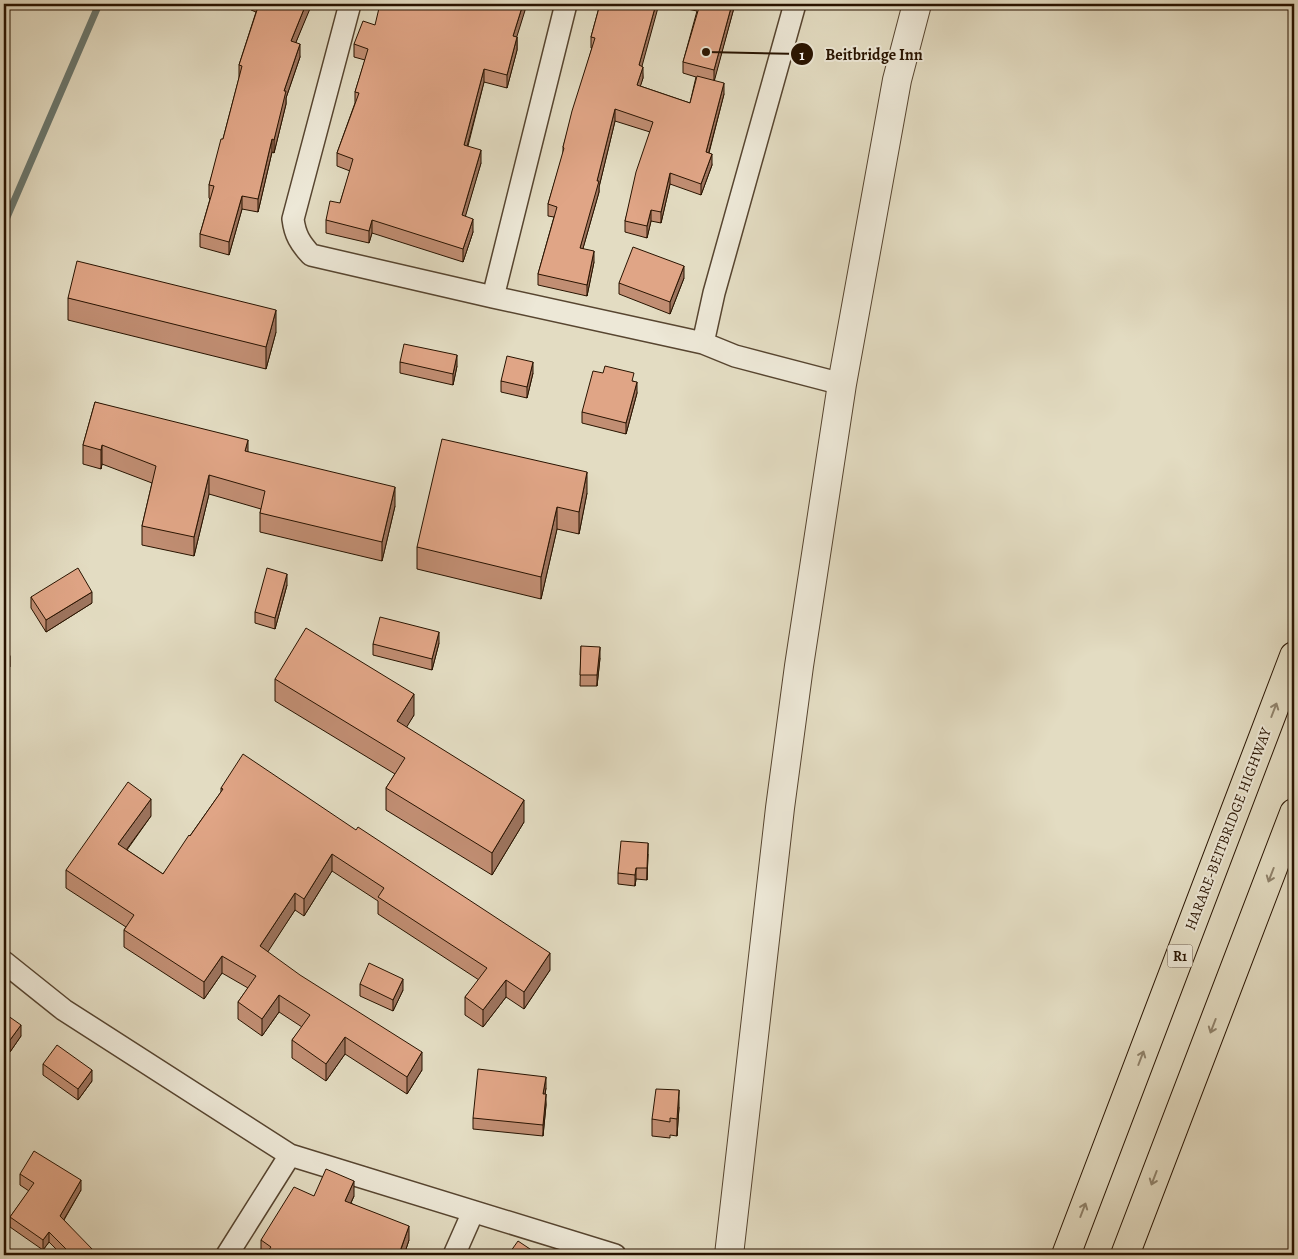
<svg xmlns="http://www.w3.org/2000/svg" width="1298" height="1259" viewBox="0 0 1298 1259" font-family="Alegreya,serif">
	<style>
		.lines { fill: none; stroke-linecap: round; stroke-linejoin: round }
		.stream { stroke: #6a776e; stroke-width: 7 }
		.minor-casing { stroke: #574530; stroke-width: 24 }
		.tertiary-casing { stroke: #574530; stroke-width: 30 }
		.trunk-casing { stroke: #281300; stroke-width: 30 }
		.minor { stroke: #ede8d7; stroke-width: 21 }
		.tertiary { stroke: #ede8d7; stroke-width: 28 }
		.trunk { stroke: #e3dcc2; stroke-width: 28 }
		.wall { fill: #c18e73; stroke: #281300 }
		.shaded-wall { fill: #9d745e; stroke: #281300 }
		.building { fill: #e0a586; stroke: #281300 }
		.oneway { stroke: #8f826b }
		.labels { text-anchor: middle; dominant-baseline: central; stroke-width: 4; stroke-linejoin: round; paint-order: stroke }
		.shield { fill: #ede8d7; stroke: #635340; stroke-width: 1 }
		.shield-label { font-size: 14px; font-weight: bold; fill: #281300 }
		.street-label { font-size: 15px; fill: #281300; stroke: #ede8d7 }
		.leader { fill: none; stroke: #281300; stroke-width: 2 }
		.callout-dot { fill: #281300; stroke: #ede8d7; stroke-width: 2 }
		.mark-label { font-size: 15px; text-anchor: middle; font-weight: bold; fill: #fff }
		.callout-label { font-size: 16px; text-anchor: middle; font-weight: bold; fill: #281300; stroke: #ede8d7; stroke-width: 4; stroke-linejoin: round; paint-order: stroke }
	</style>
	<rect width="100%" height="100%" fill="#e3dcc2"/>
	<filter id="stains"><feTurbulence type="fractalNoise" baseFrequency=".004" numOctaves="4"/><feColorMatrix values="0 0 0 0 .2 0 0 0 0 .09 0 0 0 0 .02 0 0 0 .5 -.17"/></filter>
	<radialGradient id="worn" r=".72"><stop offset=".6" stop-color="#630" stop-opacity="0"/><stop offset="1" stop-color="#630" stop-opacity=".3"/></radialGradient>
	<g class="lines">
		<path class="stream" d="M 4,224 L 99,4"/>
		<defs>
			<path id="minor" d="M 350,4 L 293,219 C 295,235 300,243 311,255 L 493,297 L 703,343 L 735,356 L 842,384
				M 493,297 L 566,4
				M 703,343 L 714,293 L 795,4
				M 4,962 L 64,1010 L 290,1155 L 615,1255
				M 227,1255 L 290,1155
				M 454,1255 L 473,1212"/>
			<path id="tertiary" d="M 729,1255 L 780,808 L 799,666 L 842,384 L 897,80 L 917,4"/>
			<path id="trunk" d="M 1066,1255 L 1294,656
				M 1125,1255 L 1294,813"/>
		</defs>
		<use href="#minor" class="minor-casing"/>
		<use href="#tertiary" class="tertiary-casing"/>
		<use href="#trunk" class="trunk-casing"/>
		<use href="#minor" class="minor"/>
		<use href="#tertiary" class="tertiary"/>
		<use href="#trunk" class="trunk"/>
	</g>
	<path class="wall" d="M 251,4 L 311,4 L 296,42 L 300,57 L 286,98 L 286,104 L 274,153 L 272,152 L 258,212 L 242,209 L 229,255 L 200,247 L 200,234 L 210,199 L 209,198 L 209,185 L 223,139 L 239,78 L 239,65 L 256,12 L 251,10 Z
		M 600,4 L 642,66 L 643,78 L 640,86 L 690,103 L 696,77 L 683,73 L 683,62 L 697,11 L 663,4 L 735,4 L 714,80 L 724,94 L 709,153 L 712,165 L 701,195 L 670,184 L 661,223 L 651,221 L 647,238 L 625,232 L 625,221 L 650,132 L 615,121 L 599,187 L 599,192 L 583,248 L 594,262 L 587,296 L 538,285 L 538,274 L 554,217 L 548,216 L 548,204 L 563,154 L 563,147 L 592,48 L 591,48 L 591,37 Z
		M 375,25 L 517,37 L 517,50 L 507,88 L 484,82 L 468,146 L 481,163 L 465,216 L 473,232 L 463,262 L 372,233 L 369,243 L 326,233 L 326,220 L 340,203 L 350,171 L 337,166 L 337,153 L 355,103 L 355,92 L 365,60 L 354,57 L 354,44 Z
		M 684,278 L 670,314 L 619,294 L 619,283 Z
		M 68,298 L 276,332 L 266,369 L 68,320 Z
		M 400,362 L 457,366 L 453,385 L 400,373 Z
		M 533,373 L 527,398 L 501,392 L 501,381 Z
		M 634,381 L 637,393 L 626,434 L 582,423 L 582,412 Z
		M 95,402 L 248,452 L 395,506 L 382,561 L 260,532 L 260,513 L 261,509 L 209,494 L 194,556 L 142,545 L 142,526 L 152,483 L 102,464 L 101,469 L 83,464 L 83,445 Z
		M 587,493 L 579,534 L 557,529 L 541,599 L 417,569 L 417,547 Z
		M 287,585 L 275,629 L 255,623 L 255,612 Z
		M 31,597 L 92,603 L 46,632 L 31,608 Z
		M 439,643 L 432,670 L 373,655 L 373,644 Z
		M 581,646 L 600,658 L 597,686 L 580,686 Z
		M 275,679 L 414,715 L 406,727 L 524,822 L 492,875 L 386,810 L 386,788 L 395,774 L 275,701 Z
		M 221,788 L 550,970 L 524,1009 L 506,997 L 483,1027 L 465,1015 L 465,997 L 479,980 L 378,914 L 378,901 L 332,871 L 304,916 L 295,910 L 267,952 L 422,1070 L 407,1094 L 345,1054 L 326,1081 L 292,1058 L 292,1040 L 302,1027 L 279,1012 L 262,1036 L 238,1019 L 238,1002 L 248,988 L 222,973 L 204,999 L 124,947 L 124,930 L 126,927 L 66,888 L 66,870 L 151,816 L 127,850 L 163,874 L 221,792 Z
		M 648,854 L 647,880 L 636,879 L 635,886 L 618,884 L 618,873 Z
		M 360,984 L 403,990 L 393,1011 L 360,996 Z
		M 4,1013 L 21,1036 L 10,1052 L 4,1047 Z
		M 43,1064 L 92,1081 L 78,1100 L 43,1075 Z
		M 546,1088 L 545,1094 L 546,1105 L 543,1136 L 473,1129 L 473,1118 Z
		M 679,1107 L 677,1136 L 670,1135 L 670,1138 L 652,1136 L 652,1119 Z
		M 20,1174 L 81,1190 L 64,1220 L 94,1255 L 62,1255 L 49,1242 L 43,1250 L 10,1227 L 10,1217 L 29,1191 L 20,1185 Z
		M 314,1196 L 354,1196 L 351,1203 L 409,1240 L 404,1255 L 261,1255 L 261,1240 Z"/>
	<path class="shaded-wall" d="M 306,4 L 312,4 L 291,54 L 291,41 Z
		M 523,4 L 527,4 L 513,49 L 513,36 Z
		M 656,4 L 659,4 L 639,77 L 639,65 Z
		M 732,4 L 735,4 L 714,82 L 714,70 Z
		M 517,37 L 517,50 L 507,88 L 507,75 Z
		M 300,44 L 300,57 L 286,98 L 286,104 L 274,153 L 274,140 L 284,91 Z
		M 643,67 L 643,78 L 637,97 L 637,85 Z
		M 484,69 L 484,82 L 464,158 L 464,145 Z
		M 724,83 L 724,94 L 706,163 L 706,152 Z
		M 615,109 L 615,121 L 599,187 L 599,192 L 580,259 L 580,248 Z
		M 272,139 L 272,152 L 258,212 L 258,199 Z
		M 481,150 L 481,163 L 462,228 L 462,215 Z
		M 712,154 L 712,165 L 701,195 L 701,184 Z
		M 670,173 L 670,184 L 661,223 L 661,212 Z
		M 242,196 L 242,209 L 229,255 L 229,242 Z
		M 651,210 L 651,221 L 647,238 L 647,226 Z
		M 473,219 L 473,232 L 463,262 L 463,249 Z
		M 372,220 L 372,233 L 369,243 L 369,231 Z
		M 594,251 L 594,262 L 587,296 L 587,285 Z
		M 684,266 L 684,278 L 670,314 L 670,302 Z
		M 276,310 L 276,332 L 266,369 L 266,347 Z
		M 457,355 L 457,366 L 453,385 L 453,374 Z
		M 8,361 L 8,378 L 4,399 L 4,382 Z
		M 533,362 L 533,373 L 527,398 L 527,387 Z
		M 637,382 L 637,393 L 626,434 L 626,423 Z
		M 248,440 L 248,459 L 245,451 Z
		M 102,445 L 102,464 L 101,469 L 101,450 Z
		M 587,472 L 587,493 L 579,534 L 579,512 Z
		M 209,475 L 209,494 L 194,556 L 194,537 Z
		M 395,487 L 395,506 L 382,561 L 382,542 Z
		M 557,507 L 557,529 L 541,599 L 541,577 Z
		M 287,574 L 287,585 L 275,629 L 275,618 Z
		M 92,592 L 92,603 L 46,632 L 46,620 Z
		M 439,632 L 439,643 L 432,670 L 432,659 Z
		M 600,647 L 600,658 L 597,686 L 597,675 Z
		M 10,656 L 10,667 L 4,672 L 4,660 Z
		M 414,694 L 414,715 L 397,743 L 397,721 Z
		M 151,799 L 151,816 L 118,861 L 118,844 Z
		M 524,800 L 524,822 L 492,875 L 492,853 Z
		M 648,843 L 648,854 L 647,880 L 647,868 Z
		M 332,854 L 332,871 L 304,916 L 304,899 Z
		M 636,868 L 636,879 L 635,886 L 635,875 Z
		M 295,893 L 295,910 L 260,964 L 260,946 Z
		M 550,953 L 550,970 L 524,1009 L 524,992 Z
		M 222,956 L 222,973 L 204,999 L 204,982 Z
		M 403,979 L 403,990 L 393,1011 L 393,1000 Z
		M 506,980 L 506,997 L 483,1027 L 483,1010 Z
		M 279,995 L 279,1012 L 262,1036 L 262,1019 Z
		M 21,1025 L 21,1036 L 10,1052 L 10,1040 Z
		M 345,1037 L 345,1054 L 326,1081 L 326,1064 Z
		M 422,1052 L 422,1070 L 407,1094 L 407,1077 Z
		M 92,1070 L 92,1081 L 78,1100 L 78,1089 Z
		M 546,1077 L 546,1088 L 543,1105 L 543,1094 Z
		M 679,1090 L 679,1107 L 677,1136 L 677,1119 Z
		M 546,1094 L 546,1105 L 543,1136 L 543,1125 Z
		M 81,1180 L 81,1190 L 60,1226 L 60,1216 Z
		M 354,1181 L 354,1196 L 345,1215 L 345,1201 Z
		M 409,1226 L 409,1240 L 404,1255 L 399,1255 Z
		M 49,1232 L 49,1242 L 43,1250 L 43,1240 Z
		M 94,1251 L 94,1255 L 89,1255 Z"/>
	<path class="building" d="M 259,4 L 306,4 L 291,41 L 300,44 L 284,91 L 286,91 L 274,140 L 272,139 L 258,199 L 242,196 L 229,242 L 200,234 L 214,186 L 209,185 L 221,139 L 223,139 L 242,66 L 239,65 Z
		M 380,4 L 390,4 L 394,5 L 395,4 L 523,4 L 513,36 L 517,37 L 507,75 L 484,69 L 464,145 L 481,150 L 462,215 L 473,219 L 463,249 L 372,220 L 369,231 L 326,220 L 330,201 L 340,203 L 353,159 L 337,153 L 359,93 L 355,92 L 368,49 L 354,44 L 363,21 L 375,25 Z
		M 600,4 L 656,4 L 639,65 L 643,67 L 637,85 L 690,103 L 697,76 L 724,83 L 706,152 L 712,154 L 701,184 L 670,173 L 661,212 L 651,210 L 647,226 L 625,221 L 636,172 L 653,122 L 615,109 L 597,181 L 599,181 L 580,248 L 594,251 L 587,285 L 538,274 L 557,207 L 548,204 L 564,148 L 563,147 L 572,111 L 595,38 L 591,37 Z
		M 700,4 L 732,4 L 714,70 L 683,62 Z
		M 633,247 L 684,266 L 670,302 L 619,283 Z
		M 77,261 L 276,310 L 266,347 L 68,298 Z
		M 404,344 L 457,355 L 453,374 L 400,362 Z
		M 507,356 L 533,362 L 527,387 L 501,381 Z
		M 4,360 L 8,361 L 4,382 Z
		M 605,366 L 634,373 L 632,381 L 637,382 L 626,423 L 582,412 L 593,371 L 603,373 Z
		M 95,402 L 248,440 L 245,451 L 395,487 L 382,542 L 260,513 L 265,491 L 209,475 L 194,537 L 142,526 L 156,466 L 102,445 L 101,450 L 83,445 Z
		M 442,439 L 587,472 L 579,512 L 557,507 L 541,577 L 417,547 Z
		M 78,568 L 92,592 L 46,620 L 31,597 Z
		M 267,568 L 287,574 L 275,618 L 255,612 Z
		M 380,617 L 439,632 L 432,659 L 373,644 Z
		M 306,628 L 414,694 L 397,721 L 524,800 L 492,853 L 386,788 L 405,758 L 275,679 Z
		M 4,646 L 10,656 L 4,660 Z
		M 581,646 L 600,647 L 597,675 L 580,675 Z
		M 243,754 L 356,830 L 358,827 L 550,953 L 524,992 L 506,980 L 483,1010 L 465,997 L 487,968 L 378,897 L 384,888 L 332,854 L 304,899 L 295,893 L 260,946 L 300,975 L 422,1052 L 407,1077 L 345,1037 L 326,1064 L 292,1040 L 310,1015 L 279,995 L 262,1019 L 238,1002 L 256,976 L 222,956 L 204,982 L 124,930 L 134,915 L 66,870 L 128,782 L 151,799 L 118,844 L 163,874 L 189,835 L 190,836 L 223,789 L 221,788 Z
		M 621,841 L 648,843 L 647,868 L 636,868 L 635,875 L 618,873 Z
		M 369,963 L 403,979 L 393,1000 L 360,984 Z
		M 4,1013 L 21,1025 L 10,1040 L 4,1036 Z
		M 57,1045 L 92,1070 L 78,1089 L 43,1064 Z
		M 478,1069 L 546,1077 L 543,1094 L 546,1094 L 543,1125 L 473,1118 Z
		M 656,1089 L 679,1090 L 677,1119 L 670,1118 L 670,1122 L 652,1119 Z
		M 34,1151 L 81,1180 L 60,1216 L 94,1251 L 89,1255 L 72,1255 L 49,1232 L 43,1240 L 10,1217 L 34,1183 L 20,1174 Z
		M 326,1169 L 354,1181 L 345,1201 L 409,1226 L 399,1254 L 401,1255 L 265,1255 L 271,1247 L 261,1240 L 294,1187 L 314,1196 Z
		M 518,1241 L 539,1255 L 508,1255 Z"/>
	<defs><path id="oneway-shaft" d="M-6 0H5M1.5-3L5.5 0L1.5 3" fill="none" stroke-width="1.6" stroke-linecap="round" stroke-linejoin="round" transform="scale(1.25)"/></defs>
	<g class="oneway">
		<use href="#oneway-shaft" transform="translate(1274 710) rotate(-69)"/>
		<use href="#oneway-shaft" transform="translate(1271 875) rotate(111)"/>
		<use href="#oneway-shaft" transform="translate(1213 1026) rotate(111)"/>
		<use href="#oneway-shaft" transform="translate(1141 1058) rotate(-69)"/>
		<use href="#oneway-shaft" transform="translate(1154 1178) rotate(111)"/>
		<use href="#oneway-shaft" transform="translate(1083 1210) rotate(-69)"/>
	</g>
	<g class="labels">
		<rect class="shield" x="1167.5" y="944.5" width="25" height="23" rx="4"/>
		<g class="shield-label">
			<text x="1180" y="956">R1</text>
		</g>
		<g class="street-label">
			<text transform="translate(1228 829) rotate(-69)">HARARE-BEITBRIDGE HIGHWAY</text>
		</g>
	</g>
	<path class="leader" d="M706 52L802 54"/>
	<g class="callout-dot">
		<circle cx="706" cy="52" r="5"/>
		<circle cx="802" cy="54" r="12"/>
	</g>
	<g class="mark-label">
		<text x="802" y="60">1</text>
	</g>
	<g class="callout-label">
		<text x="874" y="60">Beitbridge Inn</text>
	</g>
	<rect width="1298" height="1259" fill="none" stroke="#e3dcc2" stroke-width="20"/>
	<rect x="5" y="5" width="1288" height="1249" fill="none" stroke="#281300" stroke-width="2.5"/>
	<rect x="10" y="10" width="1278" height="1239" fill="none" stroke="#281300"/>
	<rect width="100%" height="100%" filter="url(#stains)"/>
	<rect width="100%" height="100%" fill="url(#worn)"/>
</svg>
